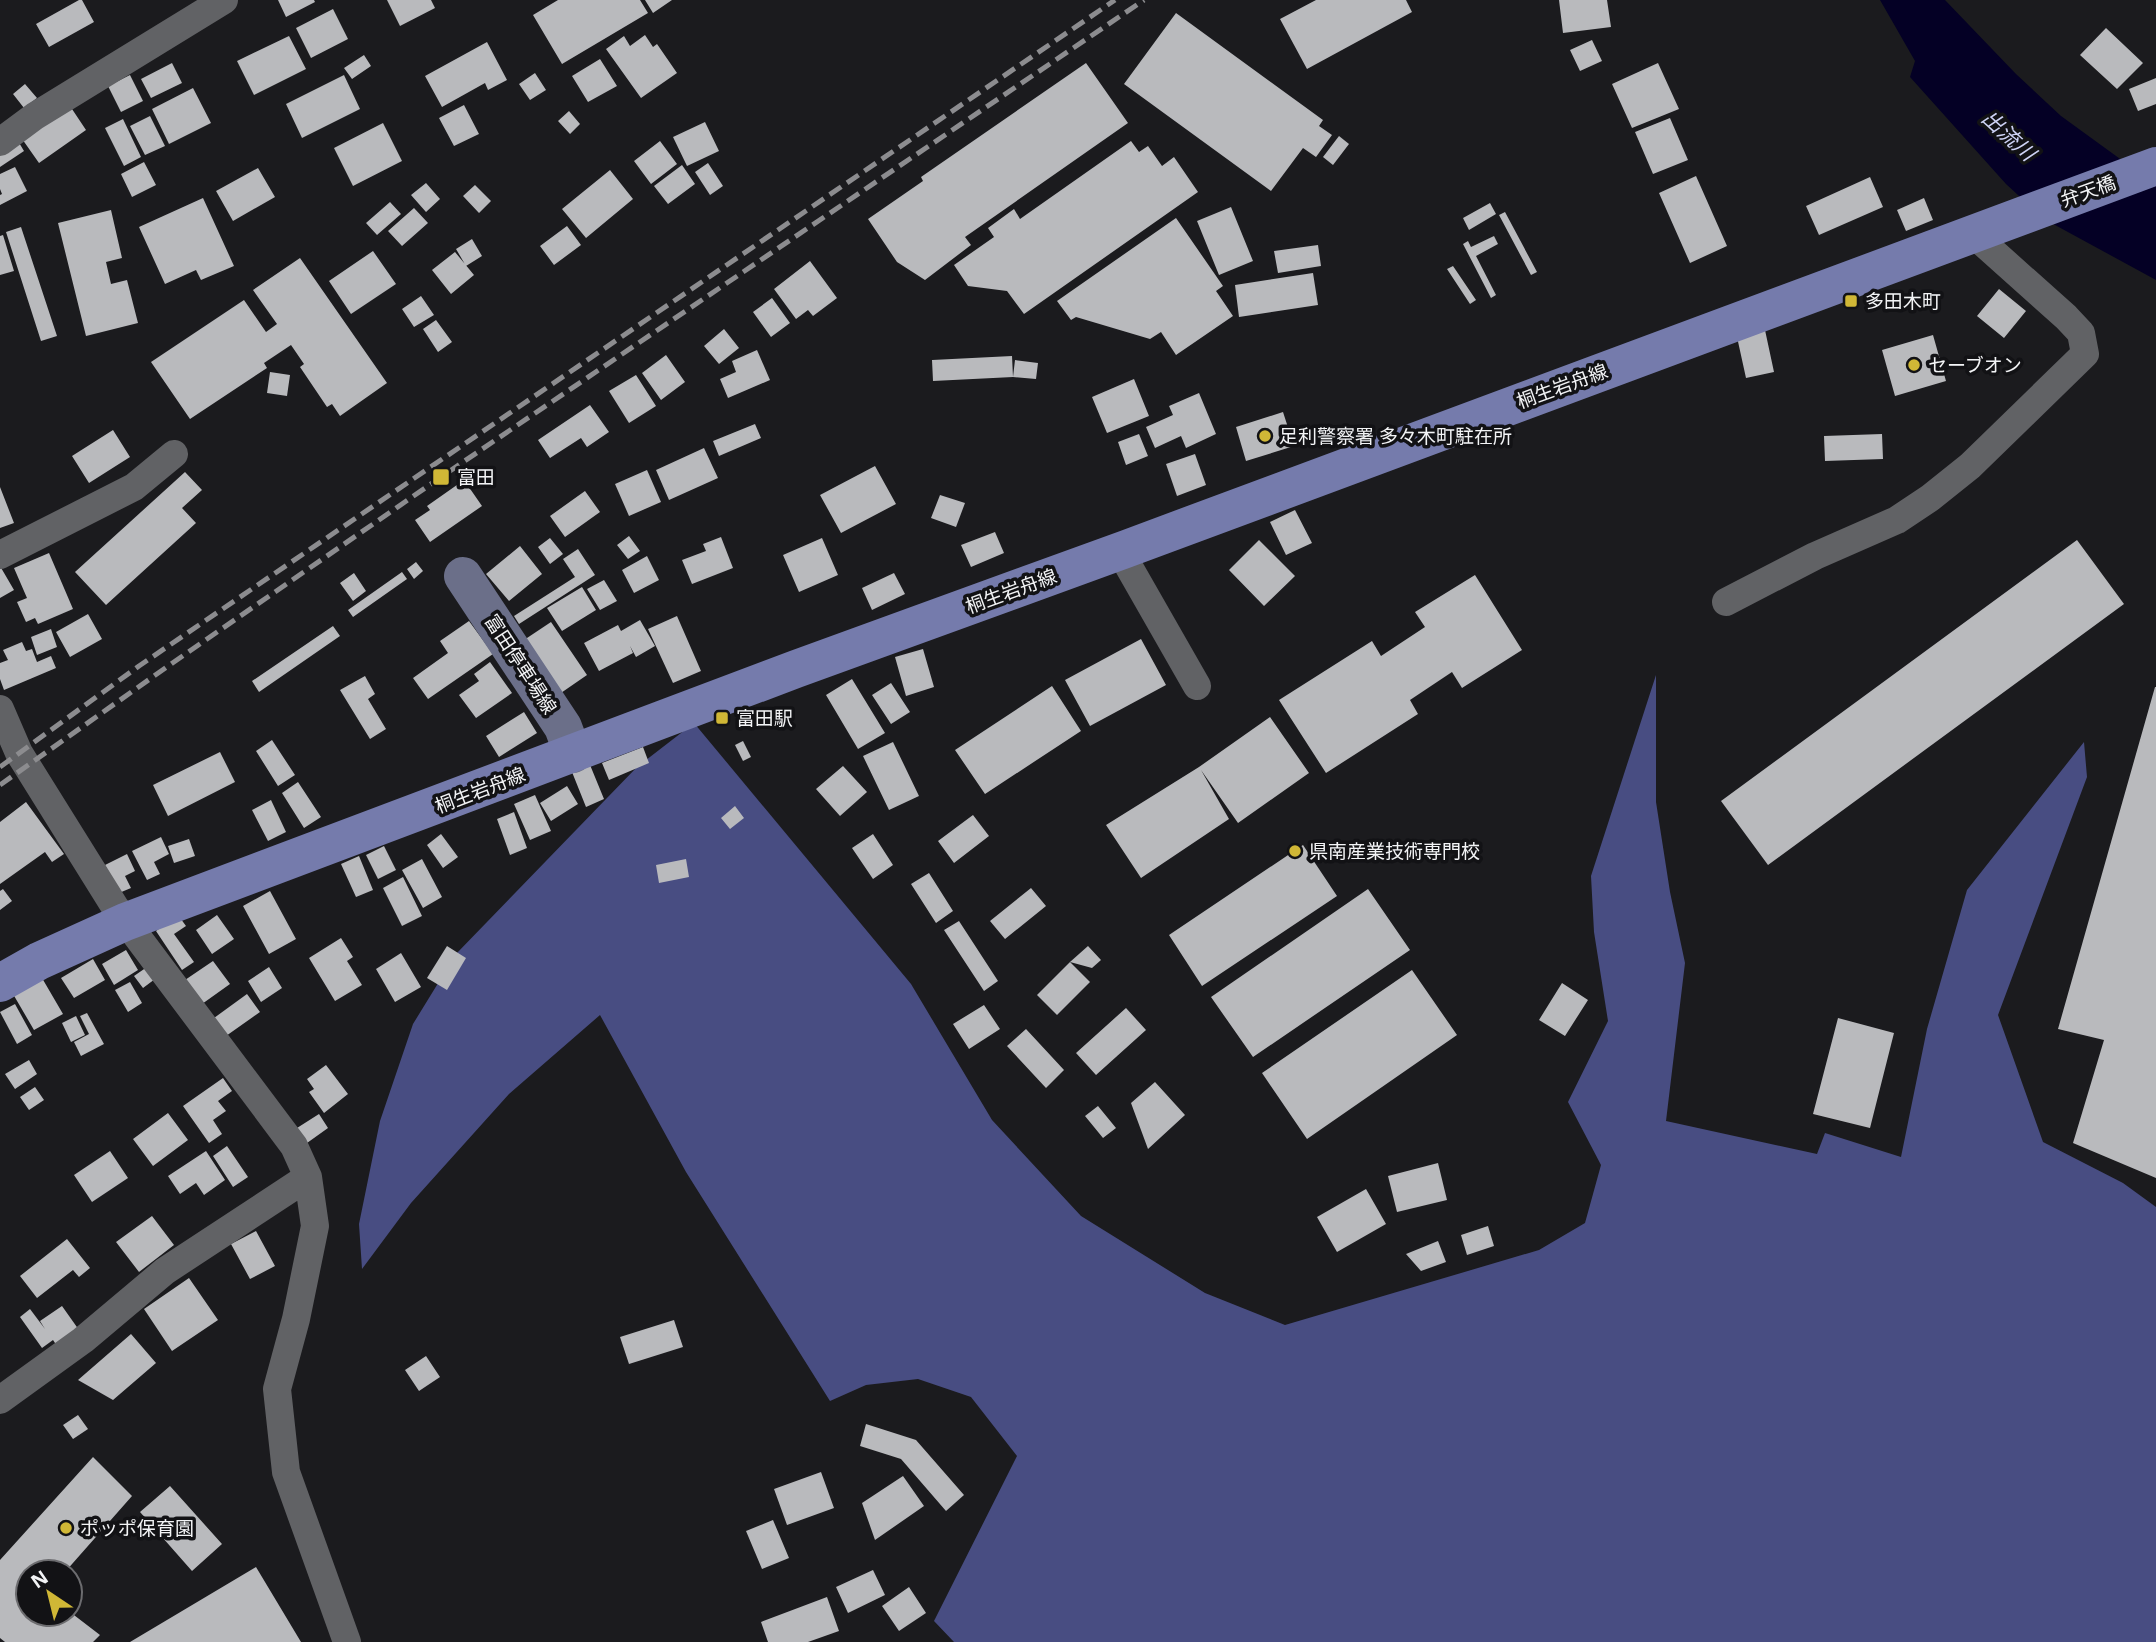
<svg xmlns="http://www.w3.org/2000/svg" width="2156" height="1642" viewBox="0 0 2156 1642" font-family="'Open Sans','Noto Sans JP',sans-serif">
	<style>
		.forest { fill: #484d82 }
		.water { fill: #040025 }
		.building { fill: #b9babd }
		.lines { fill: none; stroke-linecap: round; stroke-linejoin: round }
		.street { stroke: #616265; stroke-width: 28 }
		.secondary { stroke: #6b6f89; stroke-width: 38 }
		.primary { stroke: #757bac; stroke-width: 38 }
		.rail { stroke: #8c8c8f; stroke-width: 5; stroke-dasharray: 14 7; stroke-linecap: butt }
		.poi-dot { fill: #d0b736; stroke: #121215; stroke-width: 2.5 }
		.labels { text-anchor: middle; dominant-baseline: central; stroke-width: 7; stroke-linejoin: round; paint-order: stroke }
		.street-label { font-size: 19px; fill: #f3f4f6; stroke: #121215 }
		.poi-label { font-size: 19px; fill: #f3f4f6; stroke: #121215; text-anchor: start }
		.water-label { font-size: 21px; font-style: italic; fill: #ced3f5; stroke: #121215 }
	</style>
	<rect width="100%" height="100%" fill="#1b1b1e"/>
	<path class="forest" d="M 1656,675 L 1656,802 L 1670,892 L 1685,963 L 1666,1121 L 1817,1154 L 1825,1133 L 1901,1157 L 1927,1029 L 1967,890 L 2084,742 L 2087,777 L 1998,1015 L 2043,1142 L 2123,1183 L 2156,1207 L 2156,1642 L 954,1642 L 934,1621 L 1017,1456 L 971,1397 L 918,1379 L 866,1385 L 830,1401 L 686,1172 L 600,1015 L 509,1094 L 411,1203 L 362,1269 L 359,1224 L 380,1121 L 413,1024 L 456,954 L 637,767 L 694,723 L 911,984 L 992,1120 L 1081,1216 L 1205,1293 L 1285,1325 L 1539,1250 L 1585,1223 L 1601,1165 L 1568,1102 L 1608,1021 L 1594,932 L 1591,876 Z"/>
	<path class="water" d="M 1880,0 L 1945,0 L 2016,74 L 2061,116 L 2156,185 L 2156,280 L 2044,219 L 2006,184 L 1910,77 L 1915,61 Z"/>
	<path class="building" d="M 79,0 L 82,0 L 94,22 L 49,47 L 36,24 Z
		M 278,0 L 314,0 L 315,2 L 286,17 Z
		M 387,0 L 431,0 L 435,8 L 400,26 Z
		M 558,0 L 640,0 L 648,13 L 562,64 L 533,15 Z
		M 645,0 L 672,0 L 653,13 Z
		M 1316,0 L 1406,0 L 1412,12 L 1307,69 L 1280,19 Z
		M 1559,0 L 1607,0 L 1611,27 L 1563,33 Z
		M 333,9 L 348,39 L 311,58 L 296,28 Z
		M 1176,13 L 1323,120 L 1319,126 L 1332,135 L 1316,157 L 1303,148 L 1271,191 L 1124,84 Z
		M 2106,28 L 2143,63 L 2117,89 L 2080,55 Z
		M 645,35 L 653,47 L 657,44 L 677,73 L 641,98 L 606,49 L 624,36 L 630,46 Z
		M 289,36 L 306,69 L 254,95 L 237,61 Z
		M 1592,40 L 1602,61 L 1580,71 L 1570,50 Z
		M 487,42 L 507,80 L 488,90 L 485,83 L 442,107 L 425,76 Z
		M 364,55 L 371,66 L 352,79 L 344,68 Z
		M 600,59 L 617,86 L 588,102 L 572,76 Z
		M 172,63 L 182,83 L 151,98 L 141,79 Z
		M 1086,63 L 1128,123 L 965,237 L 971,245 L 925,280 L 897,262 L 868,219 L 923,181 L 921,177 Z
		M 1658,63 L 1679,109 L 1632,128 L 1612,84 Z
		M 535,73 L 546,90 L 530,100 L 519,84 Z
		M 130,75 L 143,101 L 121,112 L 108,86 Z
		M 344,75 L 360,109 L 302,138 L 286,104 Z
		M 2156,78 L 2156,104 L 2138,111 L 2129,89 Z
		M 25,84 L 37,98 L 24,108 L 13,94 Z
		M 193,88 L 211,123 L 169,144 L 152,109 Z
		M 68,103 L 86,130 L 39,163 L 20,136 Z
		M 464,105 L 479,134 L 454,146 L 439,118 Z
		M 569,111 L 580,124 L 570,134 L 558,121 Z
		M 150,116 L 165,146 L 145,155 L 130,126 Z
		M 1670,118 L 1688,160 L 1653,174 L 1635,132 Z
		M 123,119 L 141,157 L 124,166 L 105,128 Z
		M 705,122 L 719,151 L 687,166 L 673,137 Z
		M 383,123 L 402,161 L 353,186 L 334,148 Z
		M 15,136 L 24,151 L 0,167 L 0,146 Z
		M 1339,136 L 1349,144 L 1333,165 L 1323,157 Z
		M 660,141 L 677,164 L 651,184 L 634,161 Z
		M 1131,141 L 1139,152 L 1148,146 L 1162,166 L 1174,157 L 1198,192 L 1024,314 L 1007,291 L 968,286 L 954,265 L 994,237 L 988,228 L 1014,209 L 1020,219 Z
		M 144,162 L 156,185 L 132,197 L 121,174 Z
		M 708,163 L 723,186 L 710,195 L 695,172 Z
		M 682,165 L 695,184 L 668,204 L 654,186 Z
		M 15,167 L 27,191 L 0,205 L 0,195 L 2,194 L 0,189 L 0,174 Z
		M 258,168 L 275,197 L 233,221 L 216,191 Z
		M 610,170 L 633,199 L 586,238 L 562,209 Z
		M 1696,176 L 1727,246 L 1690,263 L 1659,193 Z
		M 1870,177 L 1883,207 L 1819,235 L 1806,206 Z
		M 426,183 L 440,199 L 426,212 L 411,195 Z
		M 475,185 L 491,201 L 479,213 L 463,196 Z
		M 203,198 L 234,266 L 201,280 L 196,270 L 165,284 L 139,227 Z
		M 1924,198 L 1933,220 L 1906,231 L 1897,210 Z
		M 390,202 L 401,214 L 377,235 L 366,223 Z
		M 1490,203 L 1496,214 L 1469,230 L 1463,218 Z
		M 1231,207 L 1253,261 L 1219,275 L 1197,221 Z
		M 414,208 L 428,223 L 402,246 L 388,231 Z
		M 111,210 L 122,258 L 106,262 L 111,284 L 127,280 L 138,323 L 86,336 L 58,223 Z
		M 1505,212 L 1537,272 L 1531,275 L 1499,215 Z
		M 1176,218 L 1223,286 L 1216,291 L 1233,316 L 1176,355 L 1161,332 L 1150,339 L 1076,317 L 1071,320 L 1057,301 Z
		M 567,226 L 581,245 L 554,265 L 540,246 Z
		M 21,227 L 57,336 L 41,341 L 6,232 Z
		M 3,235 L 14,271 L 0,275 L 0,236 Z
		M 1494,236 L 1498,244 L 1476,256 L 1496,295 L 1491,298 L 1463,244 L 1468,241 L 1471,247 Z
		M 472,239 L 482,256 L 466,266 L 456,249 Z
		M 1318,245 L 1321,266 L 1278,273 L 1274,251 Z
		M 373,251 L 396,284 L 351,314 L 329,281 Z
		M 455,252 L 474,275 L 451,294 L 432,270 Z
		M 300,258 L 387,383 L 340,416 L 332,404 L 327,407 L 300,367 L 304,364 L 291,345 L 264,363 L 267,368 L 190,419 L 151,362 L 244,300 L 266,332 L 277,324 L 253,290 Z
		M 810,261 L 837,298 L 813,316 L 808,310 L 796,319 L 774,289 Z
		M 1453,266 L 1476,300 L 1470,304 L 1447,269 Z
		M 1313,273 L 1318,305 L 1239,317 L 1235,285 Z
		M 1999,289 L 2026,311 L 2004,338 L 1977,316 Z
		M 421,296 L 434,315 L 414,327 L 402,309 Z
		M 772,298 L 790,323 L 771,337 L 753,312 Z
		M 436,320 L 452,342 L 438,352 L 423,329 Z
		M 724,329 L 739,348 L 719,364 L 704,346 Z
		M 1765,330 L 1774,372 L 1746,378 L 1737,337 Z
		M 1933,335 L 1946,381 L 1895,396 L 1882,350 Z
		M 757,350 L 770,380 L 728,398 L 720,379 L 736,372 L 732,361 Z
		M 666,355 L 685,382 L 661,400 L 642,373 Z
		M 1012,356 L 1013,377 L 933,381 L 932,360 Z
		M 1015,360 L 1038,363 L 1036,379 L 1013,377 Z
		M 270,372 L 290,375 L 287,396 L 267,393 Z
		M 636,375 L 656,406 L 629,423 L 609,391 Z
		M 1134,379 L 1149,416 L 1107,433 L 1092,397 Z
		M 1199,393 L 1216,434 L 1186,448 L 1181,436 L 1155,448 L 1146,427 L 1173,415 L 1169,406 Z
		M 590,405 L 609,432 L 587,447 L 581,438 L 550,458 L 538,440 Z
		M 1283,412 L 1294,446 L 1246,461 L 1236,427 Z
		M 755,424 L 761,438 L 719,456 L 713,441 Z
		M 113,430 L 130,457 L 89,483 L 72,456 Z
		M 1139,434 L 1148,456 L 1126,465 L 1118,442 Z
		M 1882,434 L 1883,459 L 1825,461 L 1824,436 Z
		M 704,448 L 718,478 L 669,500 L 656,470 Z
		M 1195,454 L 1206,485 L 1177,496 L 1166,464 Z
		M 875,466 L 896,504 L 841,533 L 820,495 Z
		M 647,470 L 661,502 L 629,516 L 615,484 Z
		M 185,472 L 202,490 L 182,508 L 196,523 L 106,605 L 75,572 Z
		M 464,480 L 482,506 L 430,542 L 415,520 L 430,510 L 427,506 Z
		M 0,487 L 14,523 L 0,528 Z
		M 585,491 L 600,512 L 565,537 L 550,516 Z
		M 940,495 L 965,503 L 956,527 L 931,518 Z
		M 1295,510 L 1312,543 L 1286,555 L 1270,522 Z
		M 995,532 L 1004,553 L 971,567 L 961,545 Z
		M 629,536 L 640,551 L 628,559 L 617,545 Z
		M 721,537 L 733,568 L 692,584 L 682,560 L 706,551 L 703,544 Z
		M 550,538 L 563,554 L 550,564 L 538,547 Z
		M 822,538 L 838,575 L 799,592 L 783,555 Z
		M 1259,540 L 1295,576 L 1264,606 L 1229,570 Z
		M 2077,540 L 2124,604 L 1768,865 L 1721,801 Z
		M 520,546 L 542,574 L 509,601 L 486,574 Z
		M 578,549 L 595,575 L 519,624 L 514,616 L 575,577 L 563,559 Z
		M 49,553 L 73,609 L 38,624 L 35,618 L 26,622 L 17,602 L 27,598 L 14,568 Z
		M 647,556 L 659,580 L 634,593 L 622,570 Z
		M 416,562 L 423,571 L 414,579 L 407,569 Z
		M 0,566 L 14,590 L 0,598 Z
		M 402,572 L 407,579 L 353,617 L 348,610 Z
		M 354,573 L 366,591 L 353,601 L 340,583 Z
		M 894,573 L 905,594 L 872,610 L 862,588 Z
		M 1475,575 L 1522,650 L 1462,688 L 1452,672 L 1410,700 L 1418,714 L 1326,773 L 1279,700 L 1372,641 L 1381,656 L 1425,627 L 1415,612 Z
		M 604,580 L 617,601 L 600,610 L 587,589 Z
		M 582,587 L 596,610 L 562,631 L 547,608 Z
		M 88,614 L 102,639 L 70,657 L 56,632 Z
		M 677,616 L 701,671 L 673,683 L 648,629 Z
		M 640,620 L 655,646 L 636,657 L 630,646 L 633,653 L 599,671 L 584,643 L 618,625 L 621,631 Z
		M 469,621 L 493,654 L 428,699 L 413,678 L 448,653 L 440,641 Z
		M 551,622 L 587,675 L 558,695 L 521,642 Z
		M 333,626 L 340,636 L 259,692 L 252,681 Z
		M 51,629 L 57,647 L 37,655 L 31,637 Z
		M 1141,639 L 1166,685 L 1090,726 L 1065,680 Z
		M 22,642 L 26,651 L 32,649 L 37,662 L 51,656 L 56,668 L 4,690 L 0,679 L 0,663 L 8,660 L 3,650 Z
		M 923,649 L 934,687 L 906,696 L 895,657 Z
		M 490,662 L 512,693 L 476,718 L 459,695 L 479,681 L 474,674 Z
		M 365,676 L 375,694 L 368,699 L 386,729 L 370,739 L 340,690 Z
		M 852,679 L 885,733 L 858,749 L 826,695 Z
		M 891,683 L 910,712 L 891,724 L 872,695 Z
		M 1052,686 L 1081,731 L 985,794 L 955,750 Z
		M 2155,687 L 2156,687 L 2156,1178 L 2073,1143 L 2104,1040 L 2058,1029 Z
		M 524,712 L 537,733 L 499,757 L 486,736 Z
		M 1270,717 L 1309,773 L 1238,823 L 1201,770 L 1229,819 L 1141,878 L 1106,825 L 1199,767 Z
		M 272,740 L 295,775 L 278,786 L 256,751 Z
		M 743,741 L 751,757 L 743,761 L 735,745 Z
		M 893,742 L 919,796 L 889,810 L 863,756 Z
		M 643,747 L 649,763 L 609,780 L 602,763 Z
		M 220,752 L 235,782 L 168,816 L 153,785 Z
		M 588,760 L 604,799 L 586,807 L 570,767 Z
		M 843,766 L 867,792 L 840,816 L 816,789 Z
		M 298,782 L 321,817 L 304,828 L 282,793 Z
		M 567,786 L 578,804 L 551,821 L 540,803 Z
		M 535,795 L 551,831 L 530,840 L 514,804 Z
		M 271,800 L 286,832 L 268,841 L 252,810 Z
		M 26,802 L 64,854 L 52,862 L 45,852 L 0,884 L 0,822 Z
		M 735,806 L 744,818 L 730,829 L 721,818 Z
		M 514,812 L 527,848 L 510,855 L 497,819 Z
		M 973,815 L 989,836 L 954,863 L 938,841 Z
		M 441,834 L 458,857 L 443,868 L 427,845 Z
		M 873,834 L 893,865 L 873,879 L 852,848 Z
		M 161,837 L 169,854 L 154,862 L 160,874 L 147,880 L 132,851 Z
		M 189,839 L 195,856 L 174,863 L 168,846 Z
		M 1303,845 L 1337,896 L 1202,986 L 1169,935 Z
		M 384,846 L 396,870 L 378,879 L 366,855 Z
		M 127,854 L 135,871 L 125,876 L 131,888 L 119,893 L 105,865 Z
		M 359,856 L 373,890 L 356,897 L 341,864 Z
		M 422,859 L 442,897 L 423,908 L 402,870 Z
		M 686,859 L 689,877 L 659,883 L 656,865 Z
		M 929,873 L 953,911 L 936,923 L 911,884 Z
		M 403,877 L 422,916 L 402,926 L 383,888 Z
		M 1031,888 L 1046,906 L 1005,939 L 990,921 Z
		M 3,889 L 12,901 L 0,910 L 0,891 Z
		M 1368,889 L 1410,950 L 1253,1057 L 1211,997 Z
		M 270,891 L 296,939 L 269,954 L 243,906 Z
		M 178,915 L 186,926 L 174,934 L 194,962 L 182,970 L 156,931 Z
		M 217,915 L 234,939 L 212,954 L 196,930 Z
		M 959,921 L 998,981 L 984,991 L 944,930 Z
		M 341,938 L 353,957 L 347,961 L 362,985 L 335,1001 L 309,958 Z
		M 447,946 L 466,958 L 447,990 L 427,978 Z
		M 1088,946 L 1101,960 L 1092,968 L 1070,962 Z
		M 126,950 L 138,970 L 114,985 L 102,964 Z
		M 401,953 L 421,987 L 395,1002 L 376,969 Z
		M 93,959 L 105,980 L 74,998 L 61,978 Z
		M 213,961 L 230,984 L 202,1004 L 185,980 Z
		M 1070,962 L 1090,982 L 1057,1015 L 1037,995 Z
		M 147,967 L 155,979 L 143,988 L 134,976 Z
		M 269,967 L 282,988 L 261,1002 L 248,981 Z
		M 1412,970 L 1457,1035 L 1307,1139 L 1262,1073 Z
		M 42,978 L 63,1014 L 34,1030 L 13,994 Z
		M 130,982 L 142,1003 L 128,1012 L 115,990 Z
		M 1562,983 L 1588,1000 L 1565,1036 L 1539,1020 Z
		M 247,994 L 260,1012 L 226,1036 L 214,1018 Z
		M 15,1004 L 32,1035 L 17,1044 L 0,1012 Z
		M 984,1005 L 1000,1029 L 969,1049 L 953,1024 Z
		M 1126,1008 L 1146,1030 L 1096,1075 L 1076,1053 Z
		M 87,1013 L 104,1044 L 81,1056 L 74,1042 L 89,1034 L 80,1016 Z
		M 76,1016 L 85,1035 L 71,1042 L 62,1023 Z
		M 1838,1018 L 1894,1033 L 1870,1128 L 1813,1114 Z
		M 1026,1029 L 1064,1070 L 1046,1088 L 1007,1046 Z
		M 29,1060 L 37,1074 L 15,1089 L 5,1074 Z
		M 326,1065 L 348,1094 L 324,1113 L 309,1092 L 314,1089 L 307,1079 Z
		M 223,1078 L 232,1091 L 218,1101 L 226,1111 L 213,1120 L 222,1134 L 209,1143 L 183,1106 Z
		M 1155,1082 L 1185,1115 L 1148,1149 L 1131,1103 Z
		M 35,1087 L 44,1100 L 29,1110 L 20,1097 Z
		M 1098,1106 L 1116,1128 L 1103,1138 L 1085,1116 Z
		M 168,1113 L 188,1140 L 153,1166 L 133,1139 Z
		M 319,1114 L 328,1128 L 307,1143 L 297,1128 Z
		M 227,1146 L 248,1177 L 233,1187 L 213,1156 Z
		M 110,1151 L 128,1178 L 92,1202 L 74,1175 Z
		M 206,1151 L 225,1180 L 204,1195 L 196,1183 L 180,1194 L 168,1176 Z
		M 1438,1163 L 1447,1200 L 1397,1212 L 1388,1176 Z
		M 1366,1189 L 1386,1224 L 1337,1252 L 1317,1217 Z
		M 152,1216 L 174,1245 L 139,1272 L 116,1242 Z
		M 1488,1226 L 1494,1246 L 1467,1255 L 1461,1235 Z
		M 256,1231 L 275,1266 L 250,1279 L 231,1244 Z
		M 67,1239 L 90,1268 L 79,1277 L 73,1270 L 37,1298 L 20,1276 Z
		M 1438,1241 L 1446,1262 L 1421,1271 L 1406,1254 Z
		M 189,1278 L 218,1320 L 172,1351 L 144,1309 Z
		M 62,1306 L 79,1330 L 57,1346 L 53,1340 L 42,1348 L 20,1317 L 30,1309 L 45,1329 L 40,1321 Z
		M 674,1320 L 683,1347 L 629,1364 L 620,1337 Z
		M 131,1334 L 156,1363 L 113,1400 L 78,1380 Z
		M 426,1356 L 440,1377 L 419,1391 L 405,1370 Z
		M 78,1415 L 88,1429 L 73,1439 L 63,1425 Z
		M 866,1424 L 916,1440 L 964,1495 L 946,1511 L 901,1459 L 860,1446 Z
		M 93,1457 L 132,1496 L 65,1572 L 28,1572 L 28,1614 L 70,1614 L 70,1612 L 100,1635 L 93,1642 L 5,1642 L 0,1638 L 0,1560 Z
		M 821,1472 L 834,1508 L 787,1525 L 774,1489 Z
		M 903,1476 L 924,1506 L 875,1540 L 862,1503 Z
		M 170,1486 L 222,1544 L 192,1571 L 140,1512 Z
		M 773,1520 L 789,1558 L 762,1569 L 746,1531 Z
		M 256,1567 L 301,1642 L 130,1642 Z
		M 873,1570 L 885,1595 L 848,1613 L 836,1587 Z
		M 909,1587 L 926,1613 L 899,1631 L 882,1606 Z
		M 827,1597 L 839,1631 L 808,1642 L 768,1642 L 761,1622 Z"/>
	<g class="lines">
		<path class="street" d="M 0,142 L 35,116 L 224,0
			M 1126,549 L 1129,567 L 1197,686
			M 0,555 L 134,487 L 174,454
			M 1726,602 L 1815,556 L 1897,520 L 1930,498 L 1970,466 L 2085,354 L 2081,333 L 2066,317 L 1972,233
			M 0,709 L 19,753 L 115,907 L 294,1146 L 308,1177 L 315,1226 L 296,1319 L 277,1389 L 286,1472 L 347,1642
			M 0,1400 L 83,1340 L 165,1271 L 308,1177"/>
		<path class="secondary" d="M 463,576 L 563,727 L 573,754"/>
		<path class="primary" d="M 0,983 L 39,961 L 125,922 L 796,669 L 1126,549 L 2156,166"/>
		<path class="rail" d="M 0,767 L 139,666 L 1115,0
			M 0,785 L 171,664 L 441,477 L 1144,0"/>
	</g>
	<g class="poi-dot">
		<rect x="1844" y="294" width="14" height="14" rx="3.5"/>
		<circle cx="1914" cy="365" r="7"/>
		<circle cx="1265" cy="436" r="7"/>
		<rect x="432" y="468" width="18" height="18" rx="3.5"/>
		<rect x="715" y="711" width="14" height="14" rx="3.5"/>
		<circle cx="1295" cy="851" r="7"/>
		<circle cx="66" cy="1528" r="7"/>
	</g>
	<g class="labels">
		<g class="street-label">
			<text transform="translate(2088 191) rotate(-20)">弁天橋</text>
			<text transform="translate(1562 386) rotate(-20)">桐生岩舟線</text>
			<text transform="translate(1011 591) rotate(-20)">桐生岩舟線</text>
			<text transform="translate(521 664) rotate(57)">富田停車場線</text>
			<text transform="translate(480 790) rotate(-21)">桐生岩舟線</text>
		</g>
		<g class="poi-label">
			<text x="1865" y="301">多田木町</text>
			<text x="1928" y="365">セーブオン</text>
			<text x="1279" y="436">足利警察署 多々木町駐在所</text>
			<text x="457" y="477">富田</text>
			<text x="736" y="718">富田駅</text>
			<text x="1309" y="851">県南産業技術専門校</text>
			<text x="80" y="1528">ポッポ保育園</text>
		</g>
		<g class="water-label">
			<text transform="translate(2009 135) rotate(42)">出流川</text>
		</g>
	</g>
	<g transform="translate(49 1593) rotate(325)"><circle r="33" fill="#121215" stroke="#6c6c6f" stroke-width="2"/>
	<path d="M0-5L12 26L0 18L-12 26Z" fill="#d0b736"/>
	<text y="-10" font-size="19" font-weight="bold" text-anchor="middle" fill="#f3f4f6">N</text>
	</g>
</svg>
